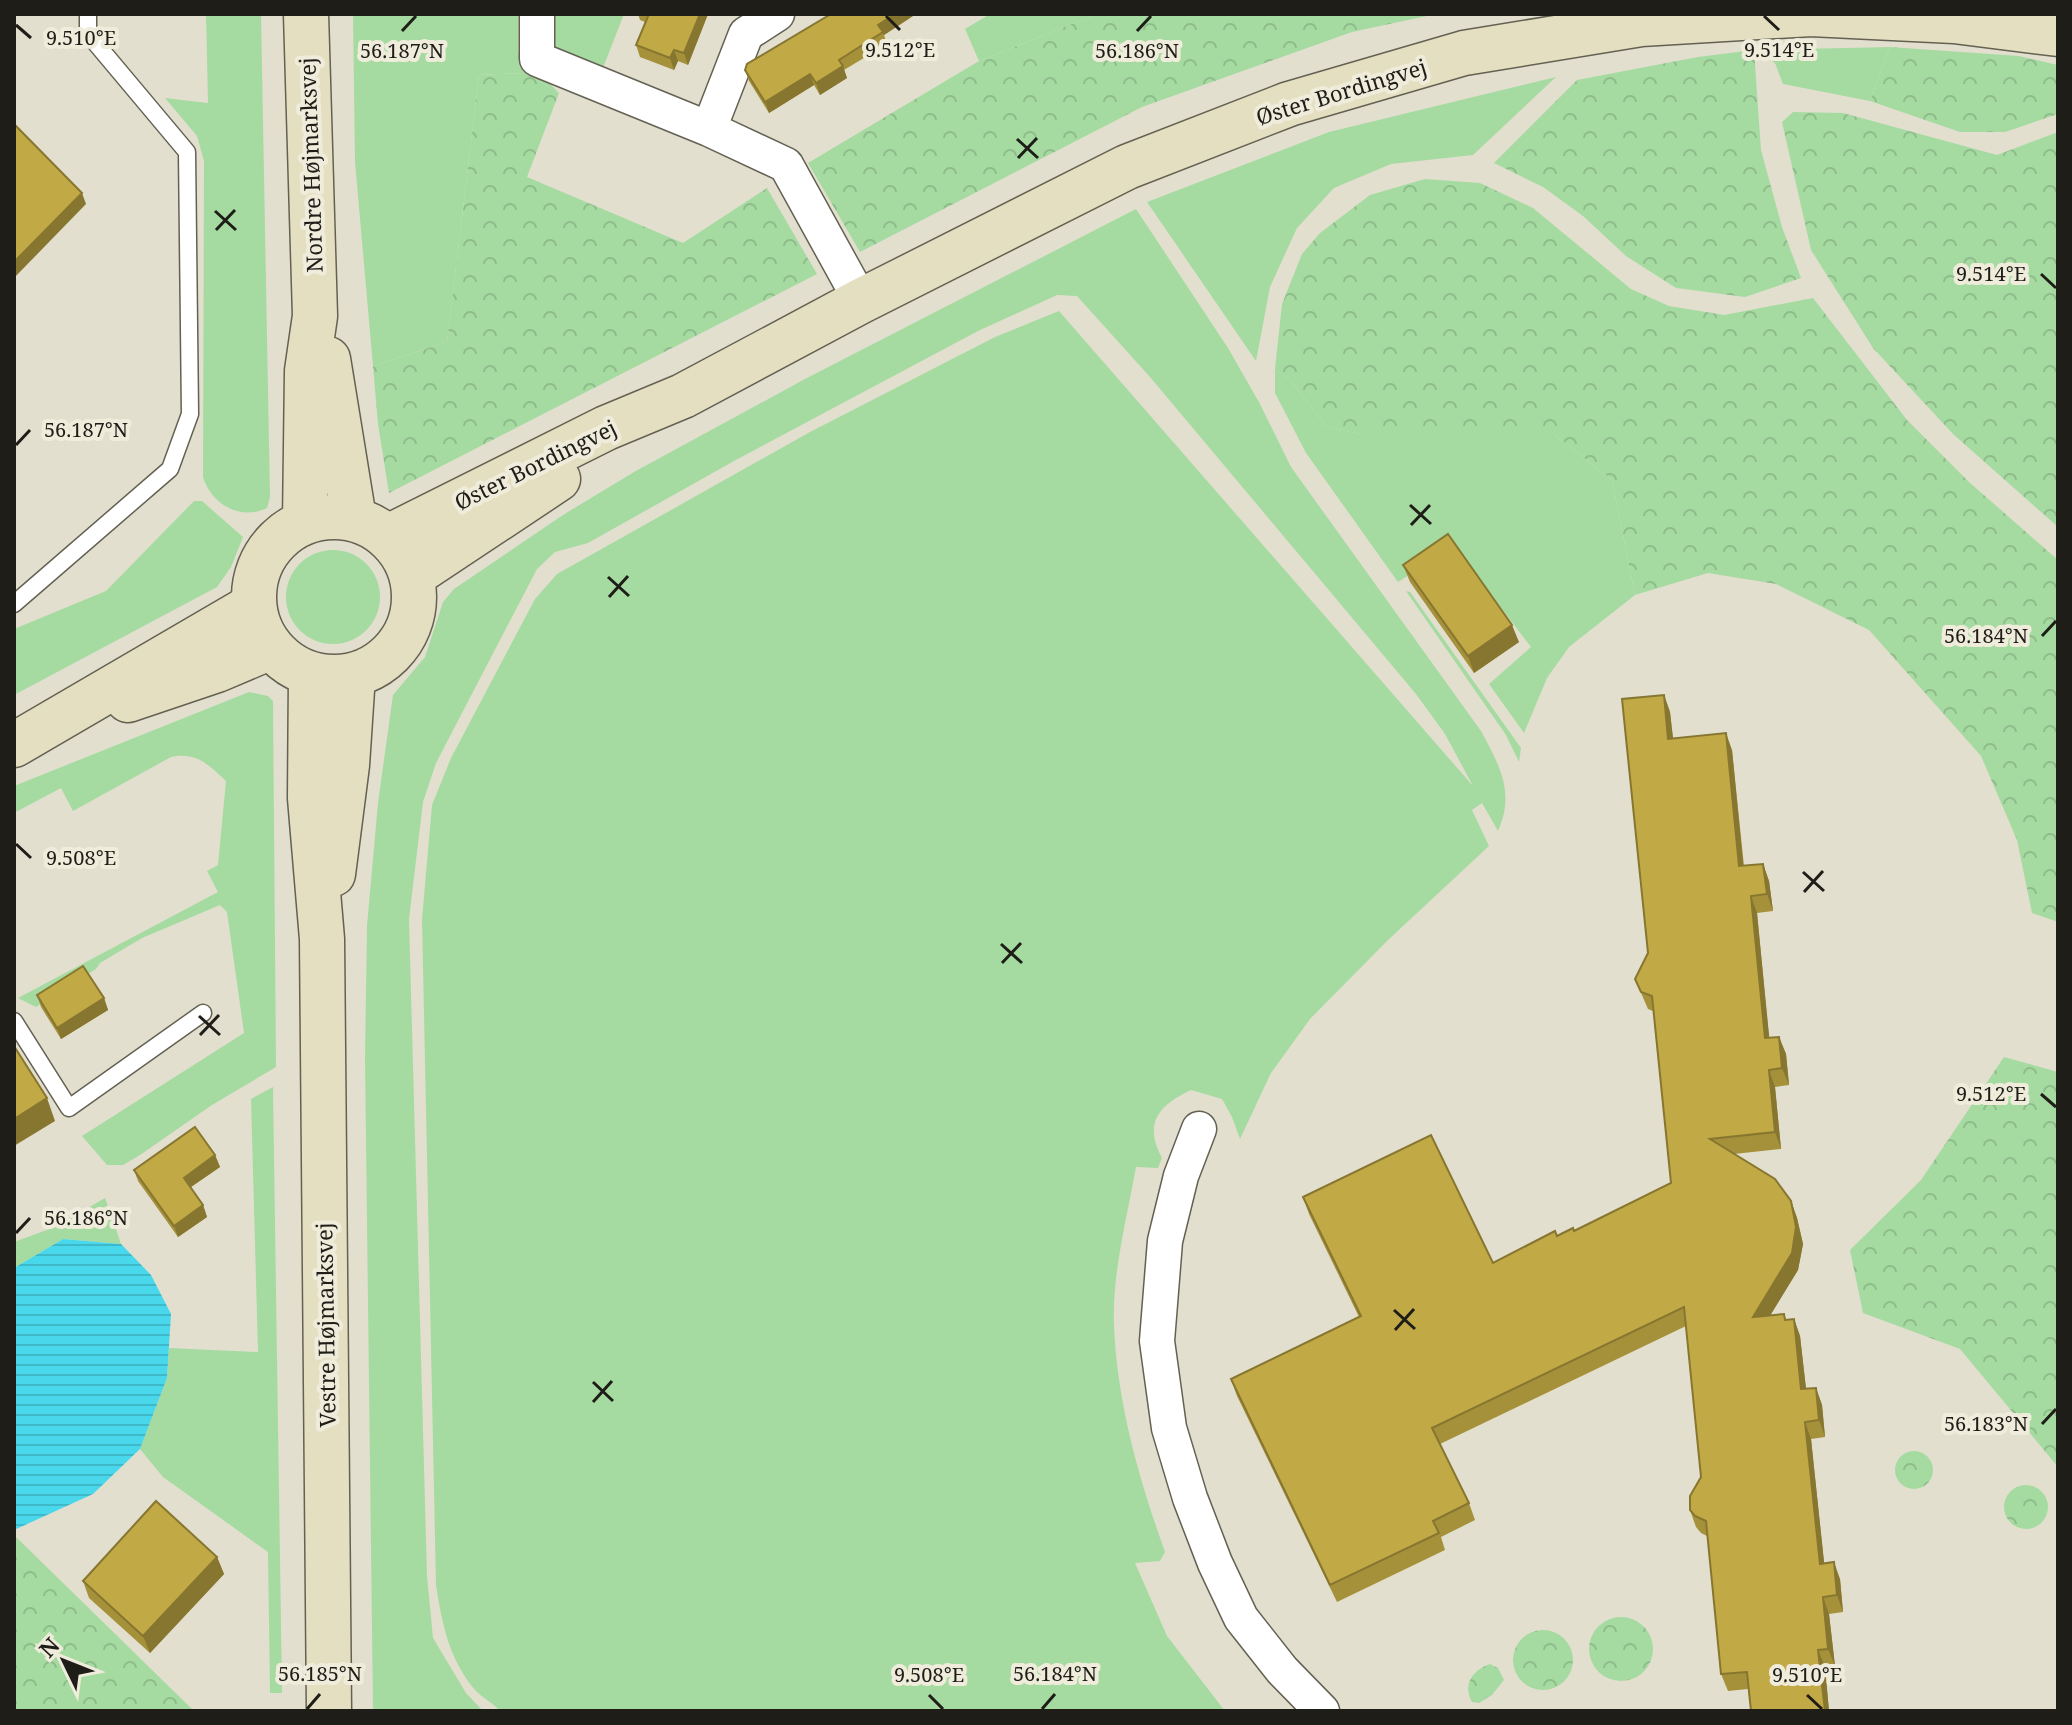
<svg xmlns="http://www.w3.org/2000/svg" width="2072" height="1725" viewBox="0 0 2072 1725" font-family="'Noto Serif',serif">
	<style>
		.grass { fill: #a5dba1 }
		.forest { fill: url(#forest-crowns) }
		.water { fill: url(#water-rules) }
		.lines { fill: none; stroke-linecap: round; stroke-linejoin: round }
		.lane-casing { stroke: #646153; stroke-width: 19 }
		.street-casing { stroke: #646153; stroke-width: 37 }
		.secondary-casing { stroke: #646153; stroke-width: 47 }
		.lane { stroke: #fff; stroke-width: 16 }
		.street { stroke: #fff; stroke-width: 34 }
		.secondary { stroke: #e4dfc0; stroke-width: 44 }
		.wall { fill: #a6913b }
		.shaded-wall { fill: #877630 }
		.building { fill: #c1a945; stroke: #877630; stroke-width: 2 }
		.ticks { fill: none; stroke: #1e1d17; stroke-width: 3 }
		.labels { text-anchor: middle; dominant-baseline: central; stroke-width: 8; stroke-linejoin: round; paint-order: stroke }
		.street-label { font-size: 22px; fill: #1e1d17; stroke: #f0ecdc }
		.ticks-label { font-size: 20px; text-anchor: middle; fill: #1e1d17; stroke: #f0ecdc; stroke-width: 8; stroke-linejoin: round; paint-order: stroke }
	</style>
	<defs>
		<pattern id="forest-crowns" width="20" height="18" patternUnits="userSpaceOnUse" patternTransform="scale(2)"><rect width="20" height="18" fill="#a5dba1"/><path d="M2 6a3 3 0 1 1 6 0M12 15a3 3 0 1 1 6 0" fill="none" stroke="#8ebc8a"/></pattern>
		<pattern id="water-rules" width="6" height="5" patternUnits="userSpaceOnUse" patternTransform="scale(2)"><rect width="6" height="5" fill="#48d7eb"/><path d="M0 2.5h6" fill="none" stroke="#3fb8c9"/></pattern>
	</defs>
	<rect width="100%" height="100%" fill="#e2dfcf"/>
	<path class="grass" d="M 206,14 L 261,14 L 270,497 L 267,508 C 240,521 211,504 203,477 L 204,161 L 197,136 L 165,98 L 208,103 Z
		M 353,14 L 518,14 L 518,51 L 559,93 L 524,73 L 479,75 L 447,342 L 373,366 L 355,162 Z
		M 548,14 L 624,14 L 601,73 C 565,59 550,57 548,14 Z
		M 990,14 L 1097,14 L 979,61 L 965,29 Z
		M 1890,47 L 1870,101 L 1783,84 L 1775,63 L 1754,50 Z
		M 1556,77 L 1473,155 L 1391,164 L 1334,188 L 1297,228 L 1270,287 L 1256,361 L 1147,202 L 1329,132 Z
		M 1136,209 L 1228,348 L 1260,404 L 1291,467 L 1481,731 C 1500,766 1515,793 1498,831 L 1482,803 L 1472,810 L 1489,846 L 1388,940 L 1310,1019 L 1271,1073 L 1240,1139 L 1232,1117 L 1222,1099 L 1191,1090 C 1159,1105 1143,1123 1162,1158 L 1158,1168 L 1136,1167 C 1127,1218 1112,1273 1114,1325 C 1117,1403 1139,1479 1165,1552 L 1160,1561 L 1135,1563 L 1167,1636 L 1225,1711 L 500,1711 C 493,1703 483,1698 476,1691 C 449,1660 442,1624 436,1585 L 422,919 L 432,805 L 451,758 L 535,599 L 557,574 L 810,432 L 995,337 L 1059,311 L 1473,786 L 1445,734 L 1416,694 L 1150,377 L 1077,296 L 1057,295 L 978,331 L 734,461 L 588,543 L 555,552 L 537,569 L 436,763 L 423,802 L 409,919 L 427,1576 L 433,1638 L 466,1693 L 483,1711 L 373,1711 L 365,1059 L 367,926 L 378,803 L 393,695 L 425,657 L 443,602 L 454,589 L 563,515 L 634,472 L 805,379 Z
		M 1275,369 L 1291,381 L 1326,426 L 1363,435 L 1555,435 L 1612,480 L 1635,595 L 1569,647 L 1547,678 L 1524,733 L 1489,684 L 1531,647 L 1454,546 L 1398,582 L 1306,453 L 1275,393 Z
		M 194,501 L 202,501 L 243,537 L 231,567 L 217,587 L 14,695 L 14,629 L 106,591 Z
		M286 597a47 47 0 1 1 94 0a47 47 0 1 1-94 0Z
		M 1406,591 L 1410,592 L 1521,748 L 1519,762 L 1506,735 Z
		M 249,692 L 268,696 L 273,701 L 276,1067 L 212,1105 L 140,1155 L 123,1165 L 107,1165 L 82,1136 L 244,1033 L 227,912 L 220,905 L 142,938 L 100,963 L 96,969 L 36,1007 L 18,998 L 218,892 L 207,871 L 218,865 L 226,781 C 208,764 196,752 171,757 L 73,811 L 61,788 L 14,813 L 14,786 Z
		M 273,1087 L 282,1693 L 270,1693 L 268,1552 L 163,1477 L 140,1449 L 167,1378 L 169,1348 L 258,1352 L 251,1099 Z
		M 105,1198 L 121,1244 L 63,1239 L 14,1268 L 14,1242 L 55,1227 Z"/>
	<path class="forest" d="M 1097,14 L 1436,14 L 1352,32 L 1142,107 L 860,252 L 808,163 L 979,61 Z
		M 1890,47 L 2019,56 L 2058,65 L 2058,114 L 2005,132 L 1960,132 L 1870,101 Z
		M 1754,50 L 1761,150 L 1782,227 L 1801,278 L 1745,297 L 1676,288 L 1626,256 L 1583,216 L 1543,187 L 1494,163 L 1577,80 L 1698,57 Z
		M 524,73 L 559,93 L 527,177 L 683,243 L 767,188 L 817,274 L 389,493 L 378,424 L 373,366 L 447,342 L 479,75 Z
		M 1793,112 L 1843,113 L 1997,155 L 2058,132 L 2058,527 L 1953,434 L 1873,348 L 1811,250 L 1782,122 Z
		M 1425,179 L 1480,183 L 1533,208 L 1631,289 L 1669,306 L 1724,315 L 1813,298 L 1907,420 L 1969,482 L 2058,560 L 2058,922 L 2032,913 L 2017,840 L 1981,756 L 1869,630 L 1776,584 L 1708,573 L 1635,595 L 1612,480 L 1555,435 L 1363,435 L 1326,426 L 1291,381 L 1275,369 L 1282,304 L 1302,254 L 1320,233 L 1370,195 Z
		M 2004,1057 L 2058,1072 L 2058,1467 L 1960,1349 L 1863,1313 L 1850,1250 L 1921,1180 Z
		M1895 1470a19 19 0 1 1 38 0a19 19 0 1 1-38 0Z
		M2004 1507a22 22 0 1 1 44 0a22 22 0 1 1-44 0Z
		M 14,1535 L 194,1711 L 14,1711 Z
		M1589 1649a32 32 0 1 1 64 0a32 32 0 1 1-64 0Z
		M1513 1660a30 30 0 1 1 60 0a30 30 0 1 1-60 0Z
		M 1490,1664 L 1498,1668 L 1504,1680 L 1492,1695 L 1479,1703 L 1472,1702 C 1462,1684 1473,1670 1490,1664 Z"/>
	<path class="water" d="M 63,1239 L 121,1244 L 151,1275 L 171,1314 L 167,1378 L 140,1449 L 93,1494 L 14,1530 L 14,1268 Z"/>
	<g class="lines">
		<defs>
			<path id="lane" d="M 14,604 L 170,469 L 190,414 L 187,152 L 88,34 L 88,14
				M 14,1021 L 69,1108 L 203,1013"/>
			<path id="street" d="M 537,14 L 537,59 L 709,129 L 786,165 L 861,301
				M 709,129 L 746,34 L 777,14
				M 1199,1129 L 1181,1176 L 1165,1241 L 1157,1341 L 1169,1428 L 1190,1498 L 1215,1563 L 1241,1618 L 1282,1670 L 1322,1711"/>
			<path id="secondary" d="M 328,359 L 354,519
				M254 597a80 80 0 1 1 160 0a80 80 0 1 1-160 0Z
				M 305,522 L 307,371 L 315,316 L 306,14
				M 388,537 L 606,428 L 683,396 L 861,301 L 1127,167 L 1289,104 L 1464,53 L 1641,24 L 1811,14 L 1954,21 L 2058,34
				M 412,576 L 558,479
				M 311,674 L 310,798 L 322,939 L 329,1711
				M 128,700 L 217,670 L 271,647
				M 14,745 L 254,605
				M 333,874 L 347,765 L 353,675"/>
		</defs>
		<use href="#lane" class="lane-casing"/>
		<use href="#street" class="street-casing"/>
		<use href="#secondary" class="secondary-casing"/>
		<use href="#lane" class="lane"/>
		<use href="#street" class="street"/>
		<use href="#secondary" class="secondary"/>
	</g>
	<path class="wall" d="M 638,14 L 708,14 L 688,65 L 678,61 L 674,70 L 640,57 L 636,45 L 645,22 L 640,20 Z
		M 916,14 L 884,35 L 887,44 L 844,70 L 847,78 L 820,95 L 814,85 L 769,113 L 749,81 L 745,70 Z
		M 1403,565 L 1519,642 L 1474,673 L 1410,582 Z
		M 1664,695 L 1670,712 L 1673,739 L 1732,750 L 1744,866 L 1763,864 L 1769,881 L 1773,911 L 1757,913 L 1769,1038 L 1779,1037 L 1786,1054 L 1789,1085 L 1775,1087 L 1781,1149 L 1734,1154 L 1791,1201 L 1797,1218 L 1803,1244 L 1798,1270 L 1770,1315 L 1784,1314 L 1786,1320 L 1794,1319 L 1800,1336 L 1806,1389 L 1816,1388 L 1822,1405 L 1825,1437 L 1811,1439 L 1824,1563 L 1840,1579 L 1843,1612 L 1829,1614 L 1835,1666 L 1825,1667 L 1829,1711 L 1751,1711 L 1748,1689 L 1728,1691 L 1721,1674 L 1707,1536 L 1701,1533 L 1696,1527 L 1690,1510 L 1701,1477 L 1686,1326 L 1440,1444 L 1469,1503 L 1475,1520 L 1441,1537 L 1445,1550 L 1337,1602 L 1237,1396 L 1231,1379 L 1359,1317 L 1309,1214 L 1303,1197 L 1493,1263 L 1557,1236 L 1574,1231 L 1671,1183 L 1653,1011 L 1648,1009 L 1635,979 L 1648,953 Z
		M 37,995 L 104,998 L 108,1010 L 61,1039 L 41,1007 Z
		M 215,1155 L 220,1167 L 191,1187 L 203,1205 L 207,1217 L 178,1237 L 138,1181 L 134,1170 Z
		M 217,1557 L 224,1574 L 150,1653 L 89,1598 L 83,1581 Z"/>
	<path class="shaded-wall" d="M 700,14 L 708,14 L 688,65 L 684,53 Z
		M 895,14 L 916,14 L 884,35 L 878,25 Z
		M 674,50 L 678,61 L 674,70 L 670,58 Z
		M 843,66 L 847,78 L 820,95 L 816,83 Z
		M 810,74 L 814,85 L 769,113 L 765,102 Z
		M 82,193 L 86,204 L 14,278 L 14,262 Z
		M 1512,625 L 1519,642 L 1474,673 L 1468,656 Z
		M 1664,695 L 1670,712 L 1675,756 L 1668,739 Z
		M 1726,733 L 1732,750 L 1745,883 L 1739,866 Z
		M 1763,864 L 1769,881 L 1773,911 L 1767,894 Z
		M 1751,896 L 1757,913 L 1771,1055 L 1765,1038 Z
		M 104,998 L 108,1010 L 61,1039 L 57,1028 Z
		M 1779,1037 L 1786,1054 L 1789,1085 L 1782,1068 Z
		M 1769,1070 L 1775,1087 L 1781,1149 L 1775,1132 Z
		M 47,1098 L 55,1121 L 14,1146 L 14,1119 Z
		M 215,1155 L 220,1167 L 188,1189 L 184,1178 Z
		M 1791,1201 L 1797,1218 L 1803,1244 L 1798,1270 L 1759,1334 L 1753,1317 Z
		M 203,1205 L 207,1217 L 178,1237 L 174,1226 Z
		M 1794,1319 L 1800,1336 L 1808,1406 L 1801,1389 Z
		M 1816,1388 L 1822,1405 L 1825,1437 L 1819,1420 Z
		M 1805,1422 L 1811,1439 L 1826,1580 L 1820,1564 Z
		M 217,1557 L 224,1574 L 150,1653 L 143,1636 Z
		M 1834,1562 L 1840,1579 L 1843,1612 L 1837,1595 Z
		M 1823,1597 L 1829,1614 L 1835,1666 L 1828,1649 Z
		M 1818,1650 L 1825,1667 L 1829,1711 L 1825,1711 Z"/>
	<path class="building" d="M 649,14 L 700,14 L 684,53 L 674,50 L 670,58 L 636,45 Z
		M 831,14 L 895,14 L 878,25 L 883,32 L 839,60 L 843,66 L 816,83 L 810,74 L 765,102 L 745,70 L 747,64 Z
		M 14,124 L 82,193 L 14,262 Z
		M 1448,534 L 1512,625 L 1468,656 L 1403,565 Z
		M 1664,695 L 1668,739 L 1726,733 L 1739,866 L 1763,864 L 1767,894 L 1751,896 L 1765,1038 L 1779,1037 L 1782,1068 L 1769,1070 L 1775,1132 L 1710,1139 L 1775,1179 L 1791,1201 L 1796,1227 L 1792,1253 L 1753,1317 L 1784,1314 L 1785,1320 L 1794,1319 L 1801,1389 L 1816,1388 L 1819,1420 L 1805,1422 L 1820,1564 L 1834,1562 L 1837,1595 L 1823,1597 L 1828,1649 L 1818,1650 L 1825,1711 L 1751,1711 L 1747,1672 L 1721,1674 L 1706,1521 L 1695,1516 L 1690,1510 L 1690,1496 L 1701,1477 L 1684,1307 L 1432,1428 L 1469,1503 L 1433,1521 L 1439,1533 L 1330,1585 L 1231,1379 L 1361,1316 L 1303,1197 L 1431,1135 L 1493,1263 L 1555,1231 L 1557,1236 L 1573,1228 L 1574,1231 L 1671,1183 L 1652,996 L 1641,992 L 1635,979 L 1648,953 L 1622,699 Z
		M 83,966 L 104,998 L 57,1028 L 37,995 Z
		M 14,1046 L 47,1098 L 14,1119 Z
		M 195,1127 L 215,1155 L 184,1178 L 203,1205 L 174,1226 L 134,1170 Z
		M 156,1501 L 217,1557 L 143,1636 L 83,1581 Z"/>
	<path class="ticks" d="M 886,16 L 900,30M 1764,16 L 1779,30M 16,25 L 31,38M 402,31 L 416,16M 1137,31 L 1151,16M 1017,139 L 1038,158M 1018,158 L 1037,138M 215,211 L 236,230M 216,230 L 235,210M 2041,274 L 2056,288M 16,445 L 30,430M 1410,505 L 1431,524M 1411,525 L 1430,505M 608,577 L 629,596M 609,597 L 628,576M 2042,636 L 2056,621M 16,844 L 31,858M 1803,872 L 1824,891M 1804,892 L 1823,871M 1001,944 L 1022,963M 1002,963 L 1021,943M 199,1016 L 220,1035M 200,1035 L 219,1015M 2041,1094 L 2056,1107M 16,1233 L 30,1218M 1394,1310 L 1415,1329M 1395,1330 L 1414,1309M 593,1382 L 613,1401M 593,1402 L 612,1381M 2042,1424 L 2056,1409M 929,1695 L 943,1709M 1807,1695 L 1822,1709M 307,1709 L 320,1694M 1042,1709 L 1055,1694"/>
	<g class="labels">
		<g class="street-label">
			<text transform="translate(1341 91) rotate(-17)">Øster Bordingvej</text>
			<text transform="translate(310 165) rotate(-92)">Nordre Højmarksvej</text>
			<text transform="translate(535 464) rotate(-26)">Øster Bordingvej</text>
			<text transform="translate(325 1325) rotate(-91)">Vestre Højmarksvej</text>
		</g>
	</g>
	<g class="ticks-label">
		<text x="81" y="45">9.510°E</text>
		<text x="900" y="57">9.512°E</text>
		<text x="1779" y="57">9.514°E</text>
		<text x="402" y="58">56.187°N</text>
		<text x="1137" y="58">56.186°N</text>
		<text x="1991" y="281">9.514°E</text>
		<text x="86" y="437">56.187°N</text>
		<text x="1986" y="643">56.184°N</text>
		<text x="81" y="865">9.508°E</text>
		<text x="1991" y="1101">9.512°E</text>
		<text x="86" y="1225">56.186°N</text>
		<text x="1986" y="1431">56.183°N</text>
		<text x="320" y="1681">56.185°N</text>
		<text x="1055" y="1681">56.184°N</text>
		<text x="929" y="1682">9.508°E</text>
		<text x="1807" y="1682">9.510°E</text>
	</g>
	<rect width="2072" height="1725" fill="none" stroke="#1e1d17" stroke-width="32"/>
	<g transform="translate(64 1661) rotate(313)" stroke="#f0ecdc" stroke-width="6" paint-order="stroke">
	<path d="M0-6L14 30L0 20L-14 30Z" fill="#1e1d17"/>
	<text y="-12" font-size="22" font-weight="bold" text-anchor="middle" fill="#1e1d17">N</text>
	</g>
</svg>
